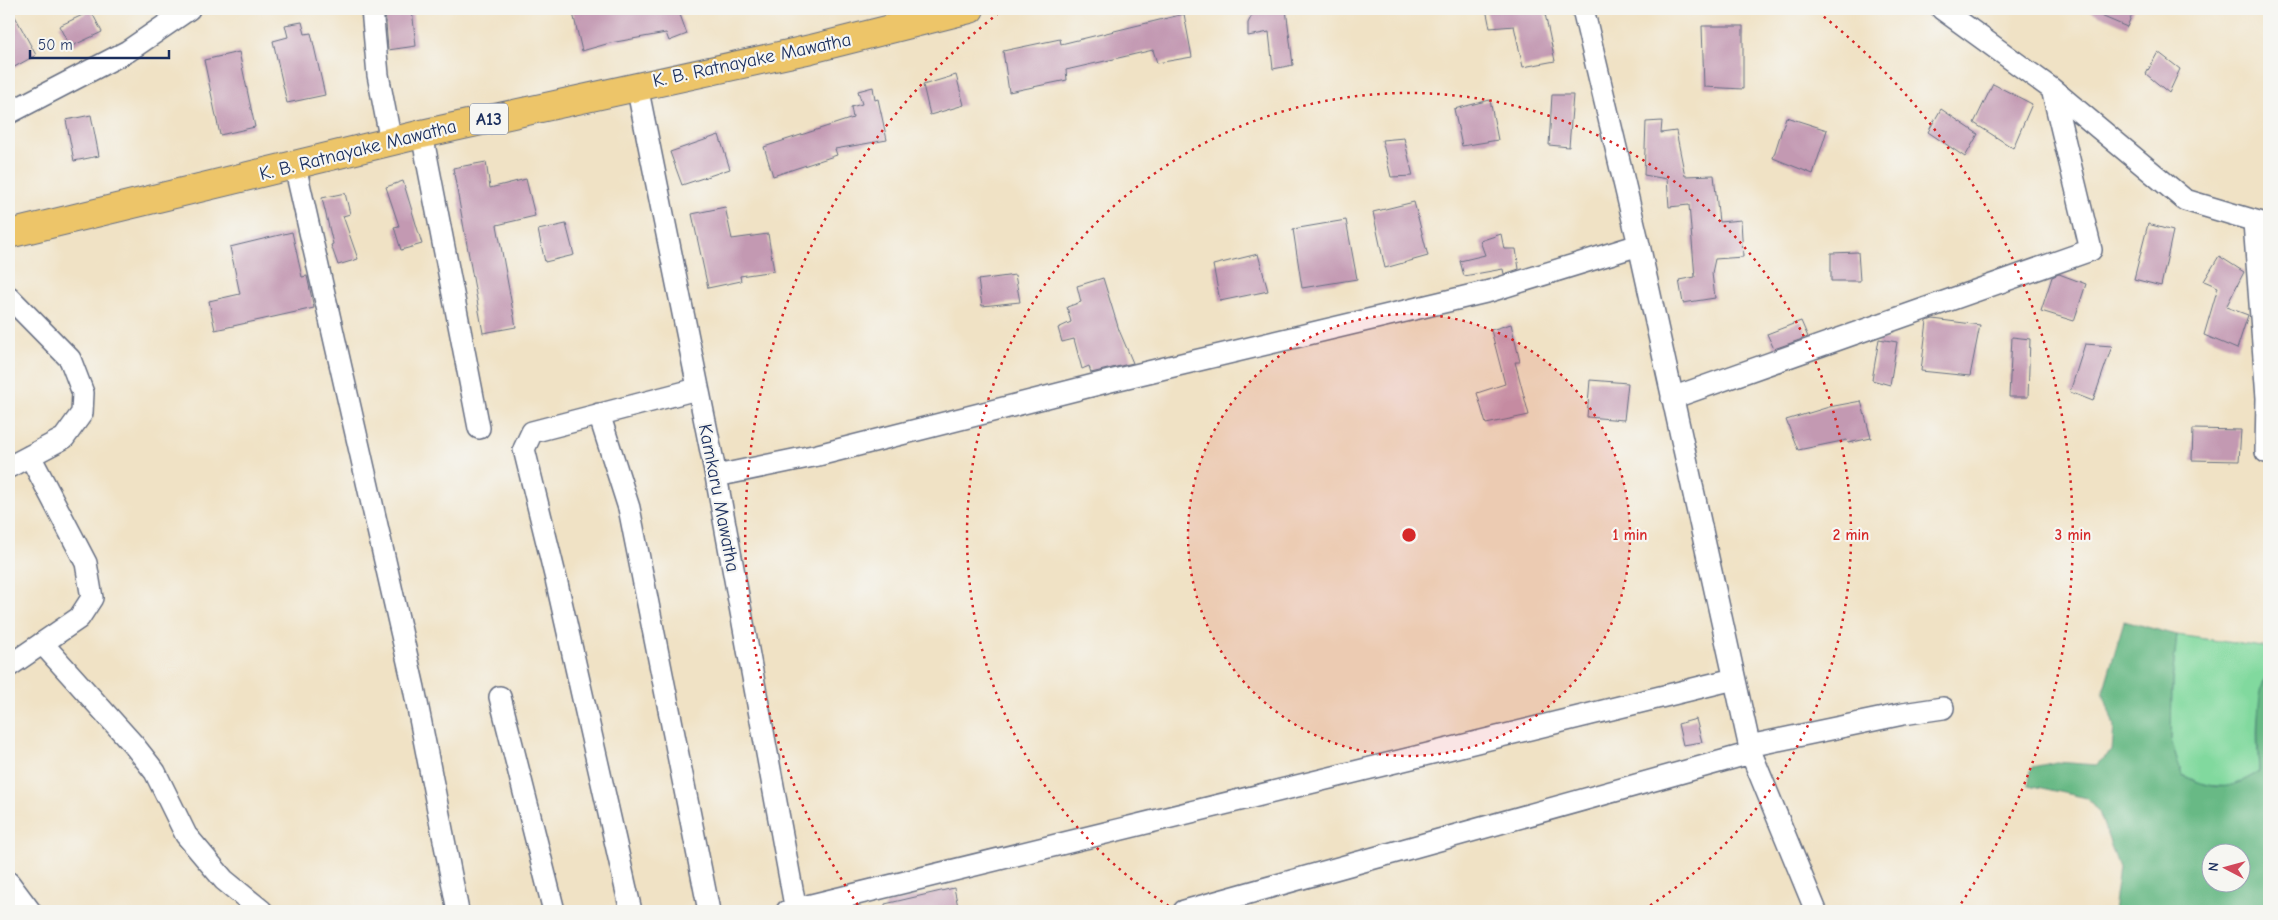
<svg xmlns="http://www.w3.org/2000/svg" width="2278" height="920" viewBox="0 0 2278 920" font-family="'Comic Neue',sans-serif">
	<style>
		.green { fill: #81d99e; stroke: #4e847e }
		.forest { fill: #68b985; stroke: #427472; fill-rule: evenodd }
		.building { fill: #c399b2 }
		.lines { fill: none; stroke-linecap: round; stroke-linejoin: round }
		.street-casing { stroke: #666e82; stroke-width: 24 }
		.highway-casing { stroke: #666e82; stroke-width: 30 }
		.street { stroke: #fff; stroke-width: 21 }
		.highway { stroke: #edc569; stroke-width: 28 }
		.ring { fill: none; stroke: #d62828; stroke-width: 2.5; stroke-dasharray: 2.5 5 }
		.labels { text-anchor: middle; dominant-baseline: central; stroke-width: 4.5; stroke-linejoin: round; paint-order: stroke }
		.shield { fill: #f6f6f2; stroke: #5d6b8a; stroke-width: 1 }
		.shield-label { font-size: 18px; font-weight: bold; fill: #1b2f5e }
		.street-label { font-size: 19px; fill: #1b2f5e; stroke: #f6f6f2 }
		.centre { fill: #d62828; stroke: #f6f6f2; stroke-width: 2.5 }
		.ring-label { font-size: 15px; text-anchor: middle; font-weight: bold; fill: #d62828; stroke: #f6f6f2; stroke-width: 4.5; stroke-linejoin: round; paint-order: stroke }
	</style>
	<rect width="100%" height="100%" fill="#f6f6f2"/>
	<filter id="ink" filterUnits="userSpaceOnUse"><feTurbulence type="fractalNoise" baseFrequency=".02" numOctaves="2"/><feDisplacementMap in="SourceGraphic" scale="10" xChannelSelector="R" yChannelSelector="G"/><feConvolveMatrix kernelMatrix="1 2 1 2 8 2 1 2 1" color-interpolation-filters="sRGB"/></filter>
	<filter id="wash" filterUnits="userSpaceOnUse"><feTurbulence type="fractalNoise" baseFrequency=".0096" numOctaves="4" result="noise"/><feDisplacementMap in="SourceGraphic" scale="20" xChannelSelector="R" yChannelSelector="G"/><feGaussianBlur stdDeviation="1.12" result="paint"/><feColorMatrix in="noise" values="0 0 0 0 0 0 0 0 0 0 0 0 0 0 0 0 0 1.4 0 .05"/><feComposite in="paint" operator="in"/></filter>
	<g filter="url(#wash)">
		<rect width="100%" height="100%" fill="#f0e2c5"/>
		<path class="green" d="M 2177,635 L 2269,648 C 2269,672 2261,693 2258,717 C 2256,735 2258,754 2259,772 L 2232,787 L 2205,785 L 2182,775 L 2171,740 L 2172,681 Z"/>
		<path class="forest" d="M 2124,621 L 2177,635 L 2172,681 L 2171,740 L 2182,775 C 2217,791 2226,791 2259,772 C 2258,746 2254,692 2269,670 L 2269,911 L 2113,911 L 2119,868 L 2099,812 L 2087,798 L 2028,785 L 2032,767 L 2057,762 L 2096,765 L 2112,751 L 2114,726 L 2103,692 ZM 2210,852 L 2240,852 L 2240,882 L 2210,882 Z"/>
		<g id="blocks">
			<path class="building" d="M 9,9 L 11,9 L 36,55 L 9,70 Z
				M 385,9 L 412,9 L 416,46 L 388,50 Z
				M 572,9 L 678,9 L 687,34 L 669,41 L 666,33 L 610,43 L 582,51 Z
				M 1255,9 L 1286,9 L 1293,65 L 1273,69 L 1269,32 L 1248,36 L 1248,23 Z
				M 1486,9 L 1544,9 L 1555,61 L 1523,67 L 1514,26 L 1490,28 Z
				M 2085,9 L 2134,9 L 2127,27 Z
				M 91,11 L 102,32 L 70,47 L 59,26 Z
				M 1184,14 L 1192,57 L 1157,63 L 1153,50 L 1066,70 L 1067,80 L 1009,92 L 1003,51 L 1060,39 L 1061,44 Z
				M 302,22 L 305,34 L 311,33 L 325,95 L 287,103 L 273,41 L 288,37 L 285,25 Z
				M 1702,26 L 1743,26 L 1743,89 L 1704,87 Z
				M 239,52 L 255,127 L 220,135 L 204,60 Z
				M 2158,52 L 2180,69 L 2169,93 L 2146,74 Z
				M 956,75 L 964,105 L 930,115 L 923,85 Z
				M 1993,84 L 2032,104 L 2013,148 L 1974,123 Z
				M 873,87 L 875,100 L 878,99 L 887,140 L 835,149 L 837,155 L 773,176 L 764,147 L 853,118 L 851,107 L 862,104 L 858,91 Z
				M 1552,95 L 1573,95 L 1569,147 L 1549,145 Z
				M 1490,100 L 1498,140 L 1462,146 L 1454,109 Z
				M 1941,109 L 1978,134 L 1965,157 L 1928,132 Z
				M 91,115 L 99,156 L 74,161 L 66,120 Z
				M 1786,117 L 1827,130 L 1813,174 L 1773,158 Z
				M 1662,121 L 1661,133 L 1676,131 L 1685,176 L 1714,175 L 1719,222 L 1741,220 L 1743,257 L 1715,259 L 1712,273 L 1715,298 L 1683,303 L 1679,280 L 1695,277 L 1689,205 L 1669,207 L 1667,179 L 1644,175 L 1646,122 Z
				M 719,135 L 730,169 L 682,185 L 670,152 Z
				M 1404,138 L 1413,176 L 1391,177 L 1382,140 Z
				M 486,162 L 490,188 L 526,179 L 535,216 L 497,225 L 516,327 L 483,333 L 453,168 Z
				M 403,181 L 422,244 L 401,250 L 394,227 L 399,226 L 386,187 Z
				M 345,193 L 350,214 L 343,216 L 358,259 L 338,265 L 331,245 L 333,244 L 322,198 Z
				M 1414,202 L 1428,256 L 1385,268 L 1373,212 Z
				M 725,207 L 732,239 L 768,234 L 774,271 L 740,276 L 741,281 L 708,288 L 692,214 Z
				M 1346,220 L 1357,279 L 1302,288 L 1293,229 Z
				M 566,224 L 574,255 L 545,262 L 538,230 Z
				M 2148,224 L 2173,231 L 2161,286 L 2134,279 Z
				M 292,232 L 302,277 L 307,276 L 314,308 L 215,330 L 209,301 L 240,294 L 230,247 Z
				M 1501,234 L 1504,249 L 1516,249 L 1519,269 L 1504,274 L 1503,269 L 1464,276 L 1460,261 L 1485,255 L 1480,241 Z
				M 1858,252 L 1860,281 L 1831,281 L 1831,253 Z
				M 1258,254 L 1268,291 L 1220,301 L 1213,265 Z
				M 2219,256 L 2244,272 L 2226,307 L 2248,315 L 2237,349 L 2204,335 L 2218,287 L 2204,281 Z
				M 2059,274 L 2086,284 L 2074,321 L 2041,311 L 2052,277 Z
				M 1015,275 L 1020,302 L 982,306 L 978,280 Z
				M 1103,278 L 1119,330 L 1133,363 L 1091,373 L 1089,366 L 1082,369 L 1074,339 L 1062,342 L 1058,328 L 1071,322 L 1067,307 L 1081,302 L 1077,286 Z
				M 1933,319 L 1980,325 L 1970,376 L 1921,371 L 1927,321 Z
				M 1801,321 L 1808,337 L 1774,349 L 1767,334 Z
				M 1511,324 L 1520,362 L 1515,362 L 1529,415 L 1486,424 L 1477,393 L 1505,384 L 1491,330 Z
				M 2012,337 L 2030,339 L 2028,397 L 2009,397 Z
				M 1879,339 L 1897,342 L 1890,385 L 1872,380 Z
				M 2085,344 L 2112,346 L 2093,401 L 2070,392 Z
				M 1590,380 L 1628,383 L 1624,420 L 1587,417 Z
				M 1861,401 L 1871,438 L 1848,443 L 1847,440 L 1798,450 L 1786,420 L 1829,407 Z
				M 2193,429 L 2241,430 L 2239,461 L 2192,460 Z
				M 1696,719 L 1702,742 L 1683,745 L 1678,724 Z
				M 954,888 L 959,911 L 885,911 L 885,904 Z"/>
		</g>
	</g>
	<g filter="url(#ink)">
		<use href="#blocks" fill-opacity="0" stroke="#666e82" stroke-width="1"/>
		<g class="lines">
			<defs>
				<path id="street" d="M 372,9 L 378,75 L 391,142
					M 1583,9 L 1639,245 L 1751,753 L 1816,911
					M 1942,9 L 2052,89 L 2185,200 L 2269,225
					M 637,86 L 716,476 L 796,911
					M 9,113 L 128,51 L 189,9
					M 422,134 L 479,428
					M 295,166 L 414,688 L 458,911
					M 2254,222 L 2267,398 L 2266,452
					M 9,297 L 70,359 L 83,393 L 82,413 L 64,438 L 9,467
					M 1672,398 L 2091,250 L 2052,89
					M 599,414 L 629,508 L 709,911
					M 716,476 L 818,455 L 1110,381 L 1490,291 L 1639,245
					M 42,643 L 133,744 L 155,772 L 186,835 L 224,880 L 262,911
					M 9,666 L 79,618 L 92,598 L 86,563 L 30,456
					M 500,697 L 554,911
					M 1749,746 L 1903,714 L 1943,708
					M 9,883 L 30,911
					M 631,911 L 556,579 L 524,449 L 532,432 L 697,389
					M 787,911 L 1734,679
					M 1184,911 L 1751,753"/>
				<path id="highway" d="M 9,234 L 422,134 L 811,49 L 970,9"/>
			</defs>
			<use href="#street" class="street-casing"/>
			<use href="#highway" class="highway-casing"/>
			<use href="#street" class="street"/>
			<use href="#highway" class="highway"/>
		</g>
	</g>
	<circle cx="1409" cy="535" r="221" fill="#d62828" fill-opacity=".12"/>
	<g class="ring">
		<circle cx="1409" cy="535" r="221"/>
		<path d="M1175 910A442 442 0 1 1 1643 910"/>
		<path d="M862 911A664 664 0 0 1 1000 12M1818 12A664 664 0 0 1 1956 911"/>
	</g>
	<g class="labels">
		<rect class="shield" x="470" y="103.5" width="38" height="31" rx="4"/>
		<g class="shield-label">
			<text x="489" y="119">A13</text>
		</g>
		<g class="street-label">
			<text transform="translate(752 60) rotate(-12)">K. B. Ratnayake Mawatha</text>
			<text transform="translate(358 150) rotate(-14)">K. B. Ratnayake Mawatha</text>
			<text transform="translate(719 498) rotate(79)">Kamkaru Mawatha</text>
		</g>
	</g>
	<circle cx="1409" cy="535" r="8" class="centre"/>
	<g class="ring-label">
		<text x="1630" y="540">1 min</text>
		<text x="1851" y="540">2 min</text>
		<text x="2073" y="540">3 min</text>
	</g>
	<rect width="2278" height="920" fill="none" stroke="#f6f6f2" stroke-width="30"/>
	<g transform="translate(2226 868) rotate(276)"><circle r="24" fill="#f6f6f2" stroke="#9ea6b7"/>
	<path d="M0-4L9 19L0 12L-9 19Z" fill="#d1495b"/>
	<text y="-8" font-size="14" font-weight="bold" text-anchor="middle" fill="#1b2f5e">N</text>
	</g>
	<path d="M30 50v8h139v-8" fill="none" stroke="#1b2f5e" stroke-width="2.5"/>
	<text x="38" y="50" font-size="15" fill="#1b2f5e" stroke="#f6f6f2" stroke-width="4" paint-order="stroke">50 m</text>
</svg>
